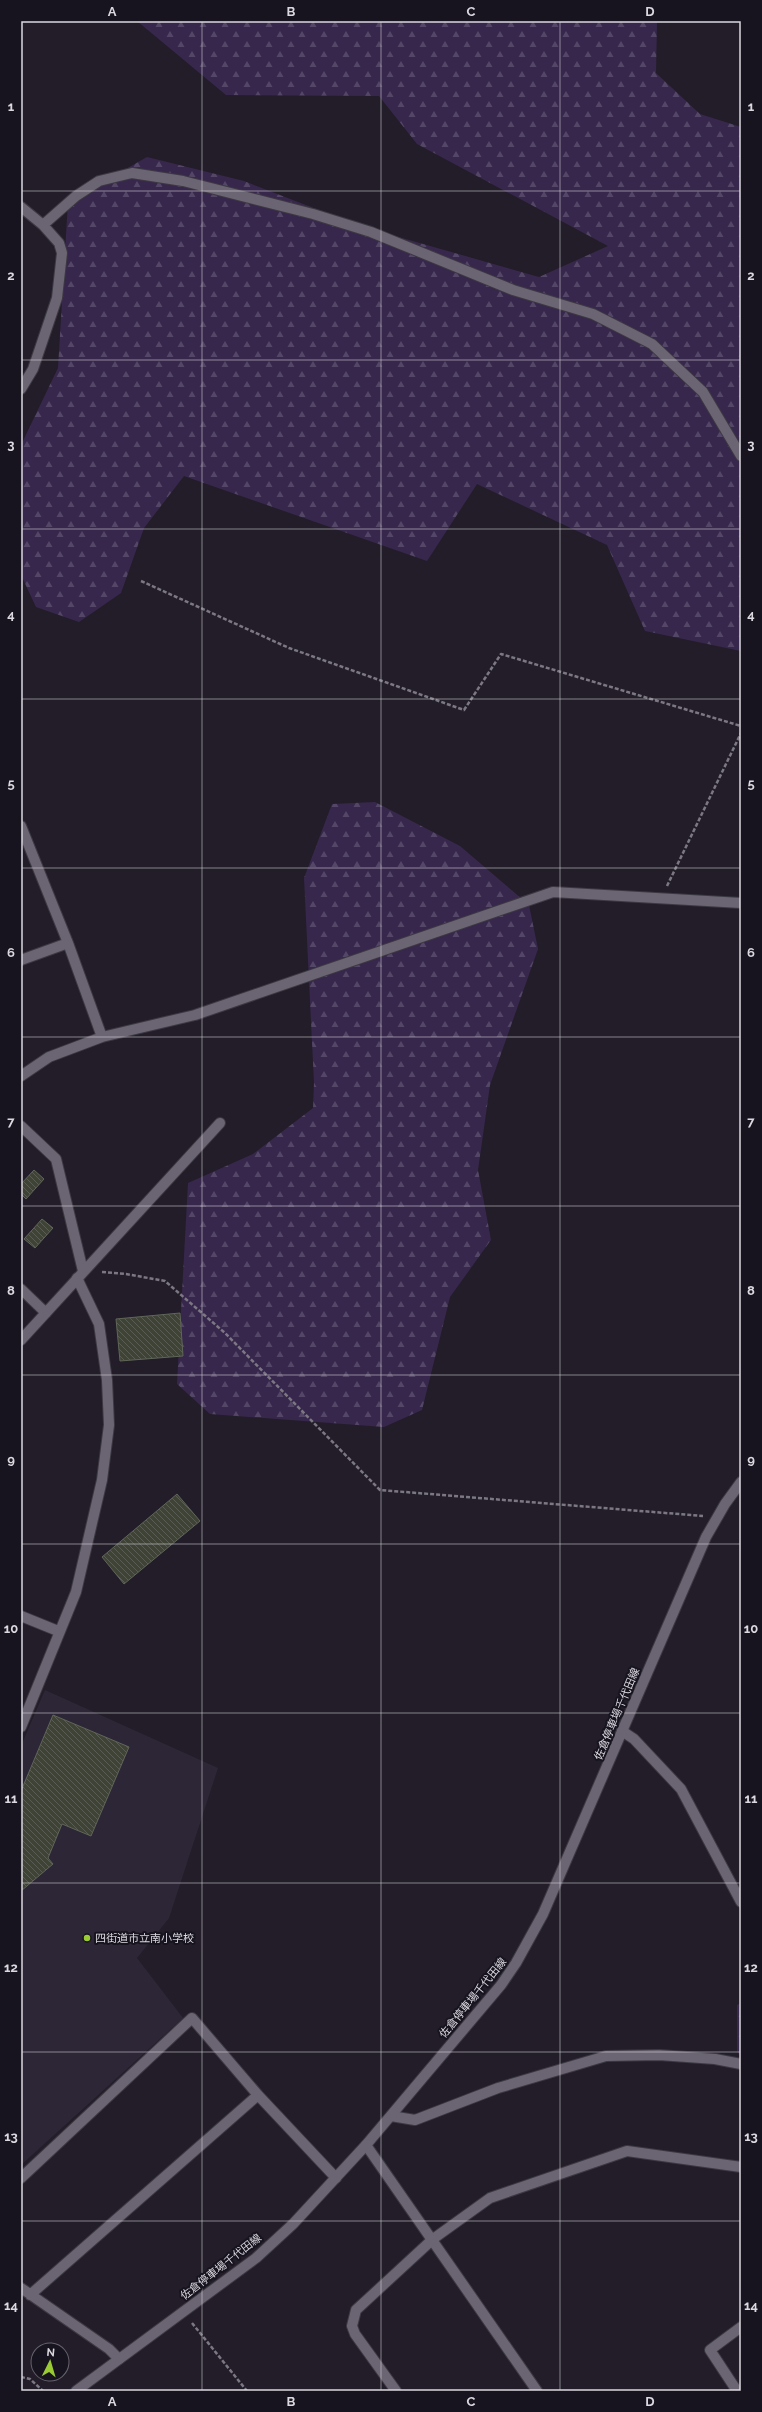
<svg xmlns="http://www.w3.org/2000/svg" width="762" height="2412" viewBox="0 0 762 2412" font-family="Raleway,'Noto Sans JP',sans-serif">
	<style>
		.built { fill: #2d2636 }
		.forest { fill: url(#forest-firs) }
		.building { fill: url(#building-back-hatch); stroke: #606658 }
		.lines { fill: none; stroke-linecap: round; stroke-linejoin: round }
		.street-casing { stroke: #3d3943; stroke-width: 12 }
		.secondary-casing { stroke: #3d3943; stroke-width: 12 }
		.path { stroke: #7c7883; stroke-width: 2.5; stroke-dasharray: 4 2; stroke-linecap: butt }
		.street { stroke: #6b6573; stroke-width: 10 }
		.secondary { stroke: #6b6573; stroke-width: 10 }
		.grid { fill: none; stroke: #dbd8e0; stroke-width: 1; stroke-opacity: 0.55 }
		.poi-dot { fill: #9acb34; stroke: #18141f; stroke-width: 1.5 }
		.labels { text-anchor: middle; dominant-baseline: central; stroke-width: 4; stroke-linejoin: round; paint-order: stroke }
		.street-label { font-size: 11px; fill: #dbd8e0; stroke: #18141f }
		.poi-label { font-size: 11px; fill: #dbd8e0; stroke: #18141f; text-anchor: start }
		.neatline { fill: none; stroke: #dbd8e0; stroke-width: 1.5 }
		.grid-label { font-size: 13px; text-anchor: middle; font-weight: bold; fill: #dbd8e0 }
	</style>
	<defs>
		<pattern id="forest-firs" width="22" height="20" patternUnits="userSpaceOnUse"><rect width="22" height="20" fill="#37274c"/><path d="M5 1l3.5 6h-7zM16 11l3.5 6h-7z" fill="#534666"/></pattern>
		<pattern id="building-back-hatch" width="6" height="6" patternUnits="userSpaceOnUse"><rect width="6" height="6" fill="#3e4336"/><path d="M-1 5l2 2M0 0l6 6M5-1l2 2" fill="none" stroke="#595d53"/></pattern>
	</defs>
	<rect width="100%" height="100%" fill="#221d29"/>
	<path class="built" d="M 45,1690 L 218,1768 L 169,1918 L 137,1958 L 183,2018 L 21,2165 L 21,1746 Z"/>
	<path class="forest" d="M 137,21 L 657,21 L 656,73 L 700,114 L 741,127 L 741,651 L 645,631 L 607,545 L 477,484 L 427,561 L 184,476 L 144,528 L 121,593 L 79,622 L 36,607 L 21,575 L 21,445 L 58,368 L 68,202 L 147,157 L 244,181 L 360,226 L 539,277 L 608,246 L 417,144 L 379,96 L 226,95 Z
		M 375,802 L 460,846 L 529,905 L 538,949 L 490,1085 L 478,1170 L 491,1240 L 450,1297 L 422,1410 L 384,1427 L 210,1414 L 177,1384 L 188,1183 L 253,1154 L 313,1108 L 314,1083 L 304,878 L 332,804 Z
		M 741,2003 L 741,2057 L 737,2051 L 737,2005 Z"/>
	<path class="building" d="M 34,1170 L 44,1179 L 26,1199 L 21,1194 L 21,1184 Z
		M 42,1219 L 53,1228 L 35,1248 L 24,1239 Z
		M 180,1313 L 183,1356 L 120,1361 L 116,1319 Z
		M 177,1494 L 200,1521 L 124,1584 L 102,1557 Z
		M 53,1715 L 129,1747 L 91,1836 L 62,1824 L 48,1858 L 53,1864 L 21,1891 L 21,1791 Z"/>
	<g class="lines">
		<defs>
			<path id="street" d="M 21,207 L 43,225 L 59,243 L 62,253 L 57,298 L 33,369 L 21,389
				M 43,225 L 76,196 L 99,181 L 132,173 L 183,181 L 313,214 L 371,232 L 513,290 L 593,314 L 652,344 L 703,392 L 741,456
				M 21,826 L 68,943 L 102,1037
				M 21,960 L 68,943
				M 21,1076 L 49,1057 L 102,1037 L 195,1015 L 553,892 L 741,903
				M 21,1126 L 56,1159 L 83,1271
				M 21,1616 L 58,1631
				M 21,1727 L 76,1592 L 102,1480 L 109,1425 L 107,1380 L 99,1324 L 77,1278
				M 622,1731 L 634,1739 L 681,1789 L 741,1902
				M 391,2116 L 415,2120 L 498,2088 L 606,2056 L 659,2055 L 715,2059 L 741,2064
				M 366,2145 L 537,2391
				M 21,2178 L 192,2018 L 258,2095 L 336,2178
				M 21,2288 L 109,2349 L 119,2359
				M 30,2295 L 258,2095
				M 396,2391 L 355,2334 L 352,2326 L 356,2310 L 433,2239 L 490,2198 L 627,2151 L 741,2167
				M 737,2391 L 710,2350 L 741,2327"/>
			<path id="secondary" d="M 21,1289 L 46,1313
				M 21,1340 L 220,1123
				M 76,2391 L 256,2258 L 293,2224 L 366,2145 L 501,1985 L 516,1963 L 543,1914 L 706,1537 L 725,1504 L 741,1482"/>
		</defs>
		<use href="#street" class="street-casing"/>
		<use href="#secondary" class="secondary-casing"/>
		<path class="path" d="M 141,581 L 289,648 L 464,710 L 501,654 L 741,726
			M 667,886 L 741,733
			M 102,1272 L 126,1274 L 165,1281 L 225,1333 L 380,1490 L 703,1516
			M 192,2323 L 247,2391
			M 21,2377 L 30,2379 L 43,2391"/>
		<use href="#street" class="street"/>
		<use href="#secondary" class="secondary"/>
	</g>
	<path class="grid" d="M 202,21 L 202,2391M 381,21 L 381,2391M 560,21 L 560,2391M 21,191 L 741,191M 21,360 L 741,360M 21,529 L 741,529M 21,699 L 741,699M 21,868 L 741,868M 21,1037 L 741,1037M 21,1206 L 741,1206M 21,1375 L 741,1375M 21,1544 L 741,1544M 21,1713 L 741,1713M 21,1883 L 741,1883M 21,2052 L 741,2052M 21,2221 L 741,2221"/>
	<circle class="poi-dot" cx="87" cy="1938" r="4"/>
	<g class="labels">
		<g class="street-label">
			<text transform="translate(617 1714) rotate(-67)">佐倉停車場千代田線</text>
			<text transform="translate(473 1998) rotate(-51)">佐倉停車場千代田線</text>
			<text transform="translate(221 2267) rotate(-38)">佐倉停車場千代田線</text>
		</g>
		<g class="poi-label">
			<text x="95" y="1938">四街道市立南小学校</text>
		</g>
	</g>
	<rect width="762" height="2412" fill="none" stroke="#18141f" stroke-width="44"/>
	<g transform="translate(50 2362) rotate(5)"><circle r="19" fill="#18141f" stroke="#66626c"/>
	<path d="M0-3L7 15L0 10L-7 15Z" fill="#9acb34"/>
	<text y="-6" font-size="11" font-weight="bold" text-anchor="middle" fill="#dbd8e0">N</text>
	</g>
	<rect x="22" y="22" width="718" height="2368" class="neatline"/>
	<g class="grid-label">
		<text x="112" y="16">A</text>
		<text x="291" y="16">B</text>
		<text x="471" y="16">C</text>
		<text x="650" y="16">D</text>
		<text x="11" y="111">1</text>
		<text x="751" y="111">1</text>
		<text x="11" y="280">2</text>
		<text x="751" y="280">2</text>
		<text x="11" y="449">3</text>
		<text x="751" y="449">3</text>
		<text x="11" y="619">4</text>
		<text x="751" y="619">4</text>
		<text x="11" y="788">5</text>
		<text x="751" y="788">5</text>
		<text x="11" y="957">6</text>
		<text x="751" y="957">6</text>
		<text x="11" y="1126">7</text>
		<text x="751" y="1126">7</text>
		<text x="11" y="1295">8</text>
		<text x="751" y="1295">8</text>
		<text x="11" y="1464">9</text>
		<text x="751" y="1464">9</text>
		<text x="11" y="1633">10</text>
		<text x="751" y="1633">10</text>
		<text x="11" y="1803">11</text>
		<text x="751" y="1803">11</text>
		<text x="11" y="1972">12</text>
		<text x="751" y="1972">12</text>
		<text x="11" y="2141">13</text>
		<text x="751" y="2141">13</text>
		<text x="11" y="2310">14</text>
		<text x="751" y="2310">14</text>
		<text x="112" y="2406">A</text>
		<text x="291" y="2406">B</text>
		<text x="471" y="2406">C</text>
		<text x="650" y="2406">D</text>
	</g>
</svg>
